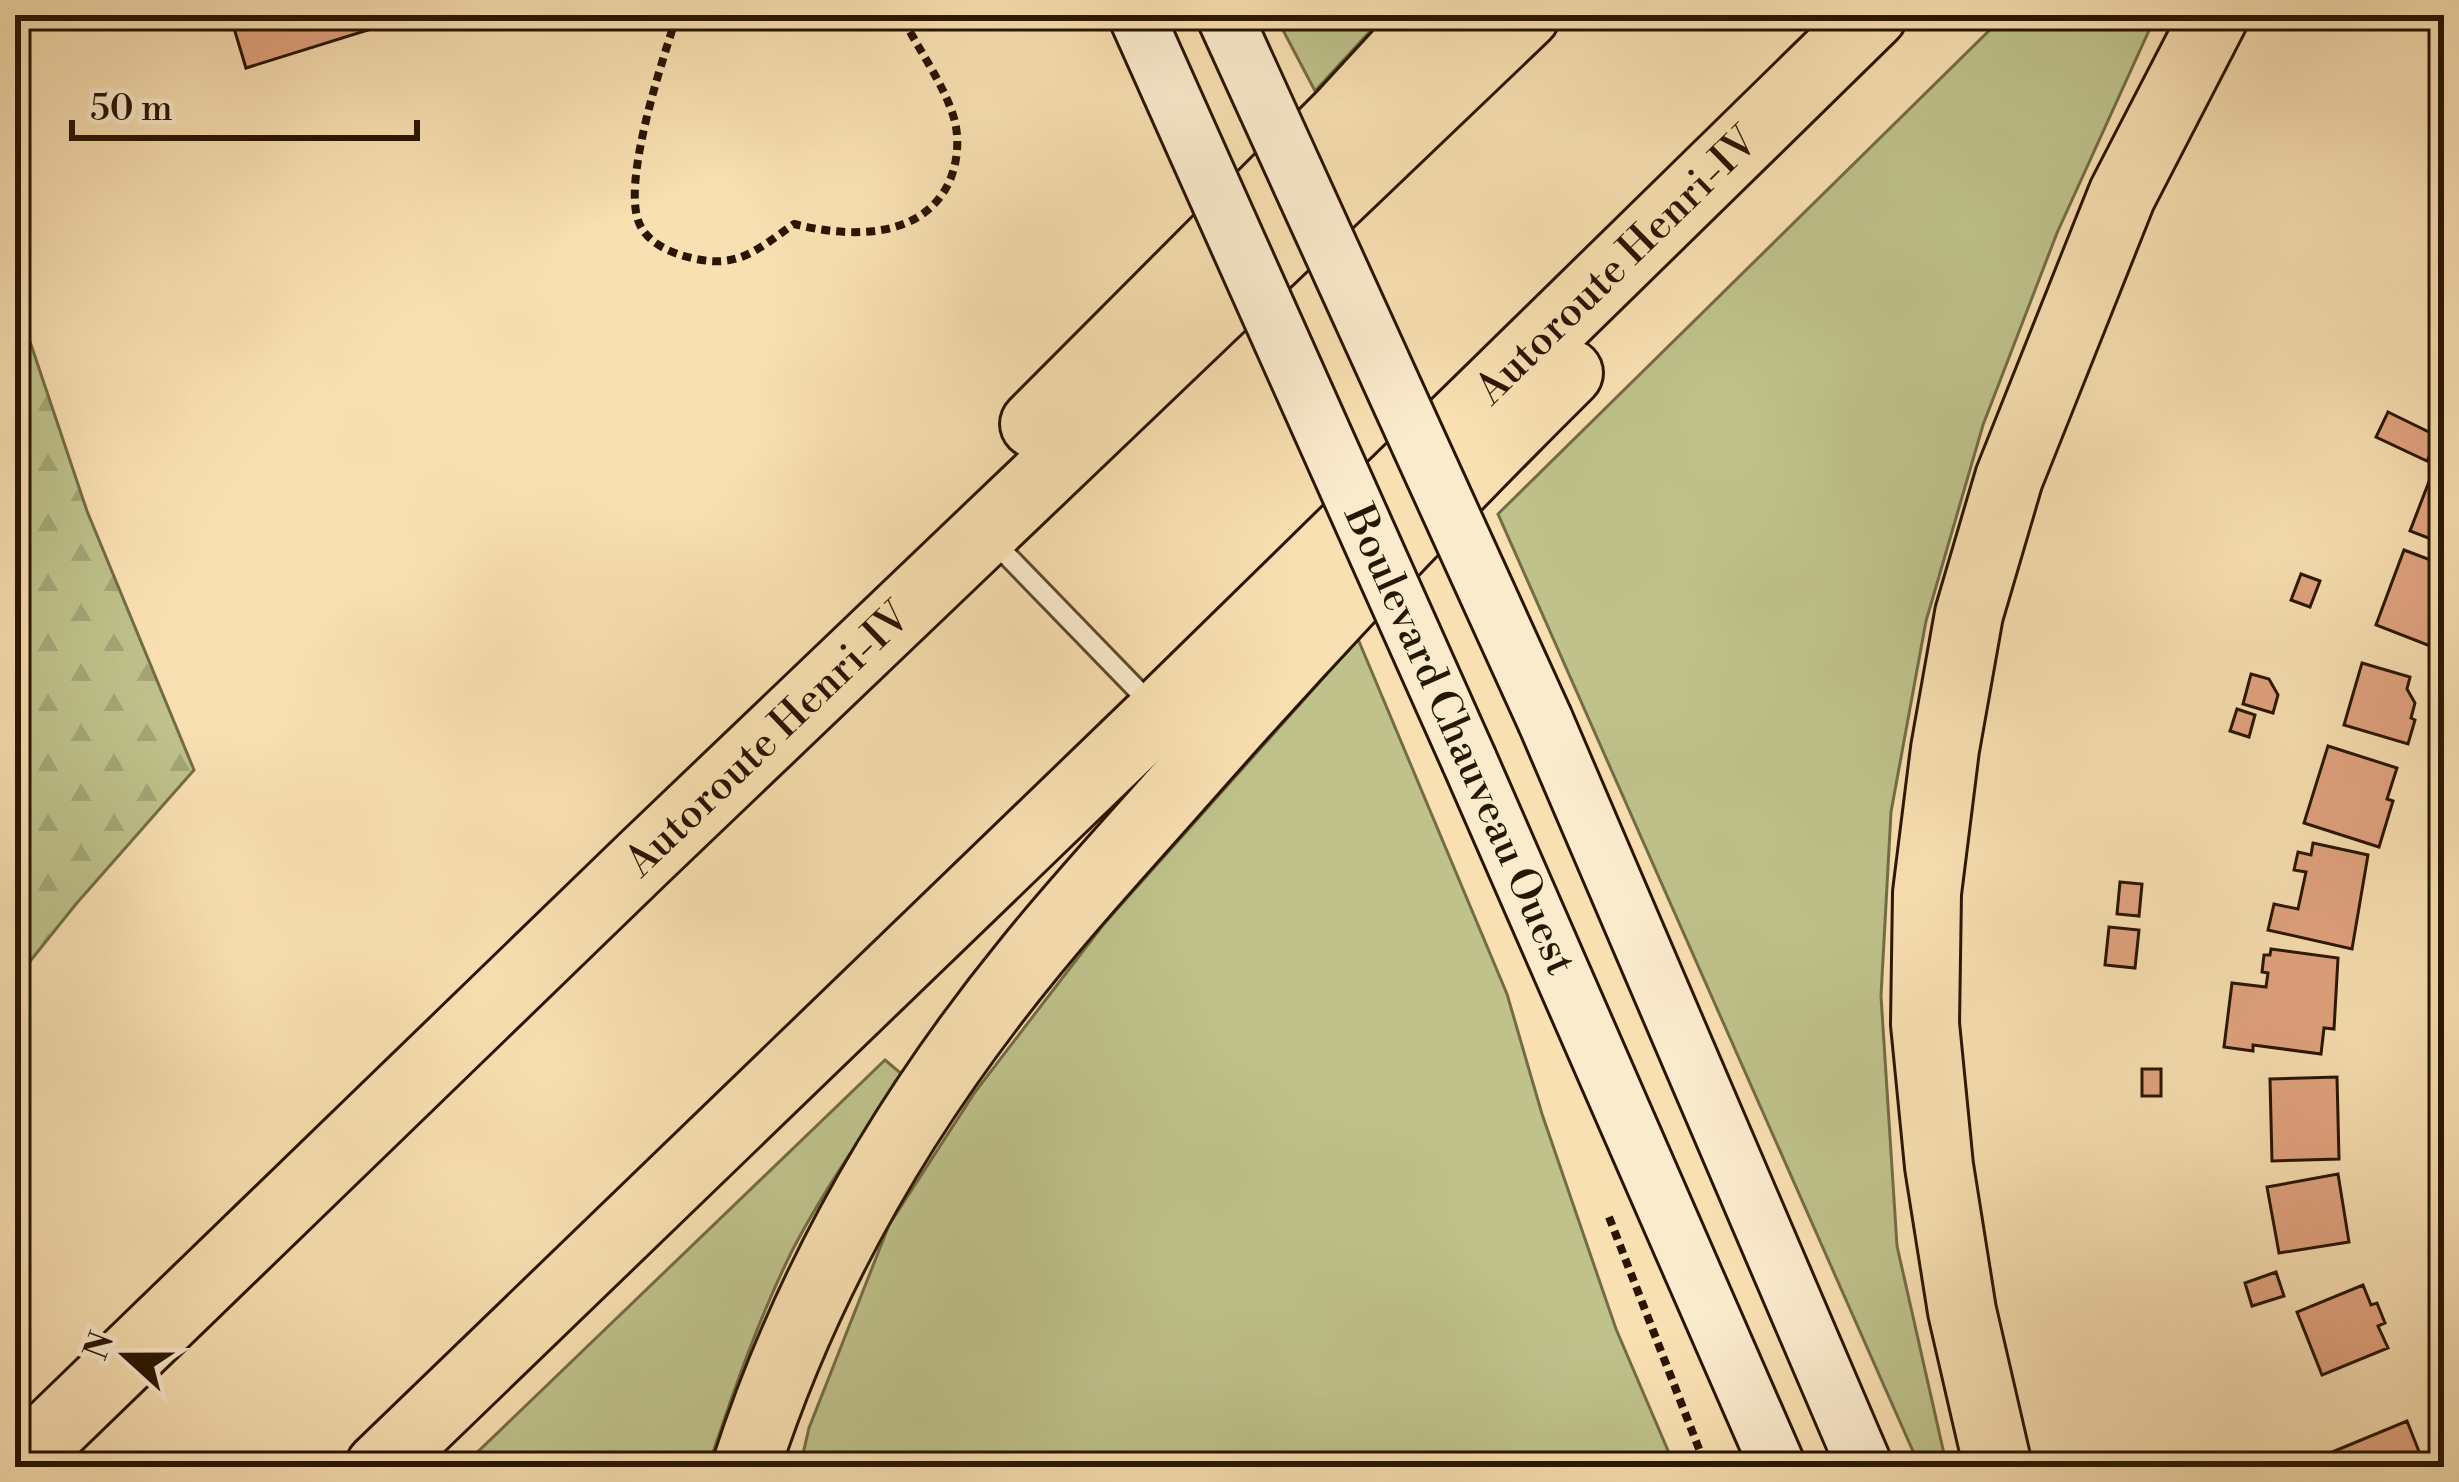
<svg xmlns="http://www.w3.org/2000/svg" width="2459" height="1482" viewBox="0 0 2459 1482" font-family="'Libre Bodoni',serif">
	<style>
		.green { fill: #bfc28b; stroke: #746c46; stroke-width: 3 }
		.forest { fill: url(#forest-firs); stroke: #746c46; stroke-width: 3 }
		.building { fill: #e2a480; stroke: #291500; stroke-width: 3 }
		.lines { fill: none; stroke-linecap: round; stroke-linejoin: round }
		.lane-casing { stroke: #5d482c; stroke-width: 24 }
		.secondary-casing { stroke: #291500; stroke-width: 60 }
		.highway-casing { stroke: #291500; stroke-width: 72 }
		.path { stroke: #291500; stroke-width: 8; stroke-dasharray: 9 6; stroke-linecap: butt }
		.lane { stroke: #fbebcd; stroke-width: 18 }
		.secondary { stroke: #fbebcd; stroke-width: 54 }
		.highway { stroke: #f9e0b2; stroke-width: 66 }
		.secondary-bridge-casing { stroke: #291500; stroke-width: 60; stroke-linecap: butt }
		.secondary-bridge { stroke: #fbebcd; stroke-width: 54 }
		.labels { text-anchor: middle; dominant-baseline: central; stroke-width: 10; stroke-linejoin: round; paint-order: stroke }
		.street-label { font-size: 42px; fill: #291500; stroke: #fbebcd }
	</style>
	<defs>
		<pattern id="forest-firs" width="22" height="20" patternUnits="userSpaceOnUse" patternTransform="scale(3)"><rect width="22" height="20" fill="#bfc28b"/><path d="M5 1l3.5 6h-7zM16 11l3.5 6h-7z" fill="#a4a676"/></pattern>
	</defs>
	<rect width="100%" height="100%" fill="#f9e0b2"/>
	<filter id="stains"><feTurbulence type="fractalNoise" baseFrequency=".00167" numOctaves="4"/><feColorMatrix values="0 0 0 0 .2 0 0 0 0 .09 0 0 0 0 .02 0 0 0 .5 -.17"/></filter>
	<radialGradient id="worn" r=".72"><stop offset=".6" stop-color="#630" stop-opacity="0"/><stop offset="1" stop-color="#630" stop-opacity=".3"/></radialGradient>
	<path class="green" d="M 1275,15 L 1385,15 L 1315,91 Z
		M 2005,15 L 2156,15 L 2057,233 L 1983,425 L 1926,621 L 1891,812 L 1881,996 L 1897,1246 L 1947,1467 L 1920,1467 L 1498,514 Z
		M 1358,639 L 1507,994 L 1542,1114 L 1616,1329 L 1675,1467 L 800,1467 L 809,1428 L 889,1225 L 975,1092 L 1103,925 Z
		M 885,1060 L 904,1076 C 864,1132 825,1188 793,1249 C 758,1319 733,1393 708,1467 L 462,1467 Z"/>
	<path class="forest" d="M 15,297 L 87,511 L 194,770 L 76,904 L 15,980 Z"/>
	<path class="building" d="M 230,15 L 416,15 L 246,68 Z
		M 2388,412 L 2439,437 L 2427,461 L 2376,437 Z
		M 2435,466 L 2444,469 L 2444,544 L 2410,531 Z
		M 2404,550 L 2444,565 L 2443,651 L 2376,625 Z
		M 2301,574 L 2320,581 L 2310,607 L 2291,600 Z
		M 2362,663 L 2410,677 L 2407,689 L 2415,703 L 2411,718 L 2415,720 L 2408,744 L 2344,725 Z
		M 2251,674 L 2269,679 L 2278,695 L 2273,713 L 2243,704 Z
		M 2237,709 L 2255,715 L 2249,737 L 2230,731 Z
		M 2328,746 L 2397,768 L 2387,799 L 2393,801 L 2379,847 L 2304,823 Z
		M 2313,843 L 2368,855 L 2352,949 L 2268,930 L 2274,904 L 2298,909 L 2306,872 L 2294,870 L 2298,852 L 2311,855 Z
		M 2120,882 L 2142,884 L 2139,916 L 2117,914 Z
		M 2109,927 L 2139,930 L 2135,968 L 2105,965 Z
		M 2271,949 L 2338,958 L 2334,1029 L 2324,1028 L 2321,1054 L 2253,1045 L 2253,1051 L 2224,1047 L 2232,983 L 2266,987 L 2268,973 L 2262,972 L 2264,955 L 2270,955 Z
		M 2142,1069 L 2161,1069 L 2161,1096 L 2142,1096 Z
		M 2337,1077 L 2339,1159 L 2272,1161 L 2270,1079 Z
		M 2338,1174 L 2349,1242 L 2279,1253 L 2267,1187 Z
		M 2276,1272 L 2284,1296 L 2252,1306 L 2245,1283 Z
		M 2363,1285 L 2371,1305 L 2377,1303 L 2385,1323 L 2378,1326 L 2388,1348 L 2322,1375 L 2297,1312 Z
		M 2407,1421 L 2425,1467 L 2296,1467 Z"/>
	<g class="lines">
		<defs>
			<path id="lane" d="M 992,540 L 1152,705"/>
			<path id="secondary" d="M 1545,720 L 1865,1467
				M 1469,760 L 1778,1467"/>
			<g id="highway">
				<path d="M 1034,424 L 1341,116 L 1434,15"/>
				<path id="s1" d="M 15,1467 L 644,858 L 1526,15"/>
				<path id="s2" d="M 379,1467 L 1160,713 L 1873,15"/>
				<path d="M 746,1467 C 806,1282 904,1112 1027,961 C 1076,900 1130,842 1182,783 C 1306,642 1436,505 1569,373"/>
				<path d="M 1998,1467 L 1962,1311 L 1939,1166 L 1925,1024 L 1927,893 L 1945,749 L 1969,614 L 2009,478 L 2122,195 L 2215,15"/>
			</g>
		</defs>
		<use href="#lane" class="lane-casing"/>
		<use href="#secondary" class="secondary-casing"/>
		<use href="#highway" class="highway-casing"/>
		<path class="path" d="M 677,15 C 663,59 620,185 640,225 C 648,242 667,251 684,256 C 736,271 754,252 794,224 C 849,238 924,240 950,180 C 958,161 960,136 953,115 C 942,81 917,47 901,15
			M 1609,1217 L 1706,1467"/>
		<use href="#lane" class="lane"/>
		<use href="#secondary" class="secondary"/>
		<use href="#highway" class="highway"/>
		<defs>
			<path id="secondary-bridge" d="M 1136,15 L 1469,760
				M 1224,15 L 1545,720"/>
		</defs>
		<use href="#secondary-bridge" class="secondary-bridge-casing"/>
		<use href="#secondary-bridge" class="secondary-bridge"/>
	</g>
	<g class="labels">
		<g class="street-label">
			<text stroke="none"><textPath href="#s2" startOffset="1725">Autoroute Henri-IV</textPath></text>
			<text stroke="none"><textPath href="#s1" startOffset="1047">Autoroute Henri-IV</textPath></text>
			<text transform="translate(1459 740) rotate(66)">Boulevard Chauveau Ouest</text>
		</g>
	</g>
	<rect width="2459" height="1482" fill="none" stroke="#f9e0b2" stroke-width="60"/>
	<rect x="18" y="18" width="2423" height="1446" fill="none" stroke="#291500" stroke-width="6"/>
	<rect x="30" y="30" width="2399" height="1422" fill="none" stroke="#291500" stroke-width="3"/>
	<g transform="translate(126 1356) rotate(291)" stroke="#fbebcd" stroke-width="9" paint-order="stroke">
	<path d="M0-9L21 45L0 30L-21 45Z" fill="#291500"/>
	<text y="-18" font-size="33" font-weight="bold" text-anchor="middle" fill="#291500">N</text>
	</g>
	<path d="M72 120v18h345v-18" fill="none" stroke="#291500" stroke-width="6"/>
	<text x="90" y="120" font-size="36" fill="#291500" stroke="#fbebcd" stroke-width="9" paint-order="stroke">50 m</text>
	<rect width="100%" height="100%" filter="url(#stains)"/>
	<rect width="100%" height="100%" fill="url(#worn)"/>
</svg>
